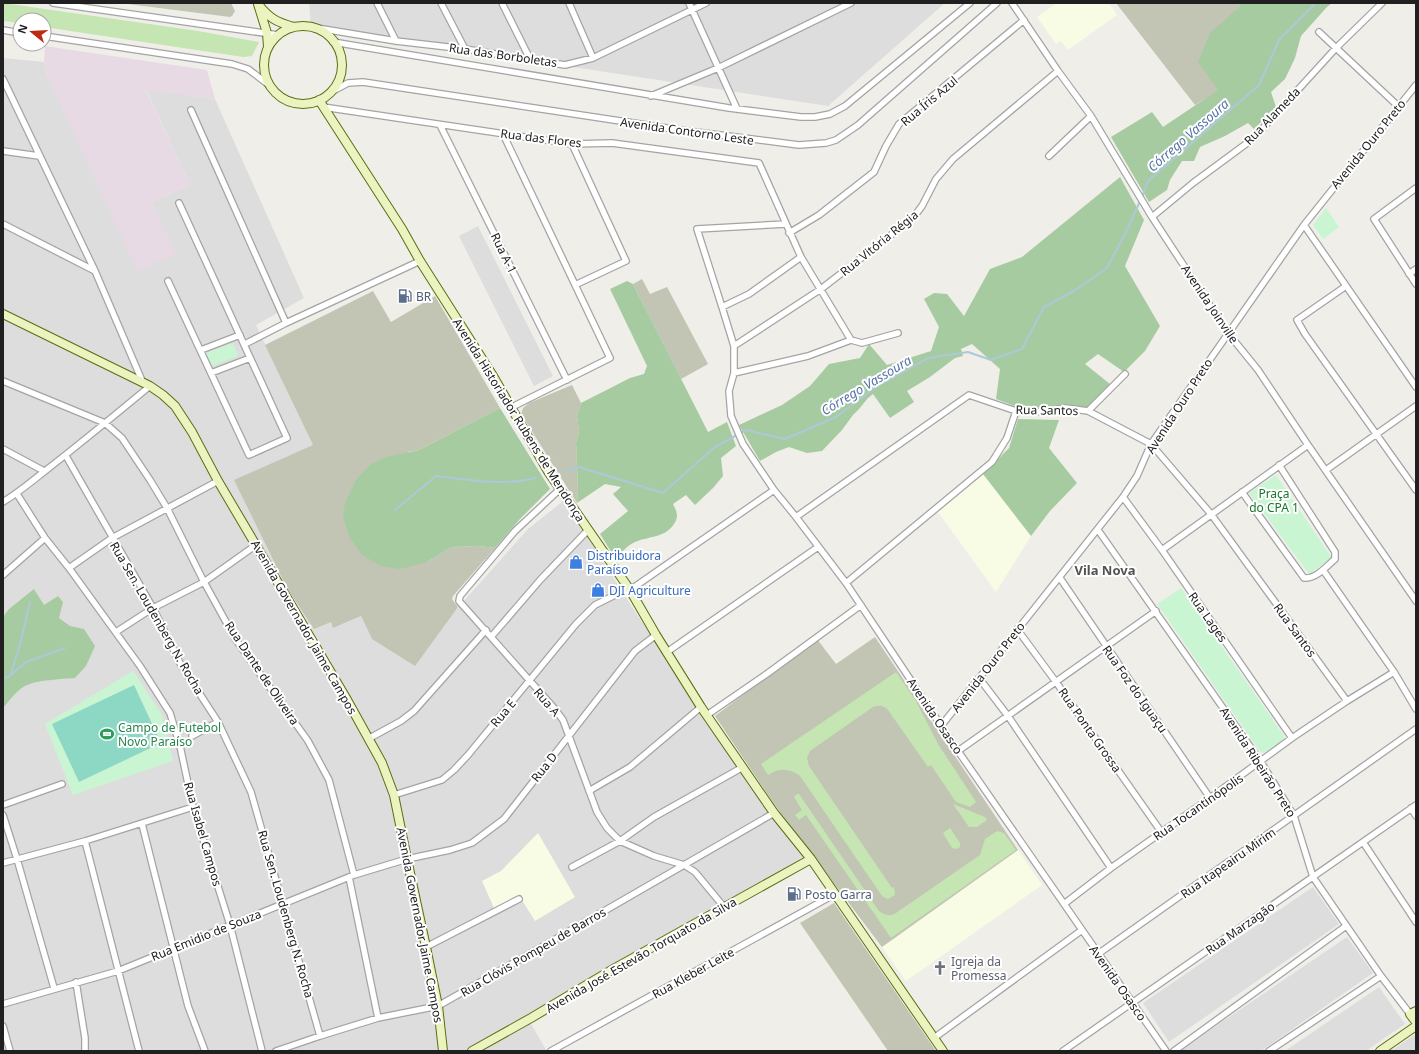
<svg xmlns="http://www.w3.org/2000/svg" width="1419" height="1054" viewBox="0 0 1419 1054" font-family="'Noto Sans',sans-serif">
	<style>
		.residential { fill: #dedddd }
		.industrial { fill: #e8dae4 }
		.education { fill: #f9fce4 }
		.construction { fill: #c2c4b4 }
		.grass { fill: #c5e5b3 }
		.forest { fill: #a7cba0 }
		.park { fill: #c9f5d3 }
		.pitch { fill: #8dd7c5 }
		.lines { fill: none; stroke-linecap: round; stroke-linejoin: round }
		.stream { stroke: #acc9d9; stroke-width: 2 }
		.street-casing { stroke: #a4a4a4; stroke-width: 8 }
		.secondary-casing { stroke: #586f0f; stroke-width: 10 }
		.street { stroke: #fff; stroke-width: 5.5 }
		.secondary { stroke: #ebf4c1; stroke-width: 8 }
		.labels { text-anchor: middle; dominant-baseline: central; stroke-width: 4; stroke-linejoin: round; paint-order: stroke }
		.street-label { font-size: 12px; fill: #202020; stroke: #fff }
		.service-label { font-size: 12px; fill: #4e5e75; stroke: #fff; text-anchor: start }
		.park-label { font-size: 12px; fill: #16772b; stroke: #fff }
		.shop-label { font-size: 12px; fill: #366cbe; stroke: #fff; text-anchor: start }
		.leisure-label { font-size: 12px; fill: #27864d; stroke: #fff; text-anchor: start }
		.worship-label { font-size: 12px; fill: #5b616d; stroke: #fff; text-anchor: start }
		.water-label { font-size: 13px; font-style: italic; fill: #5473a8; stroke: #fff }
		.neighbourhood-label { font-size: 13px; font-weight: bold; fill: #535353; stroke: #fff }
	</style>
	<rect width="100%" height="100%" fill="#f0eee8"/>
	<path class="residential" d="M 309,3 L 945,3 L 828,106 L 311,27 Z
		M 3,58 L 44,62 L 47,75 L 152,202 L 190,185 L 146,89 L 215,99 L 304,298 L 256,325 L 313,445 L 333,628 L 361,616 L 372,639 L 446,621 L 528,529 L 562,502 L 592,544 L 630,604 L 757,794 L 804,859 L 720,905 L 466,1051 L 3,1051 Z
		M 478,226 L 553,376 L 534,386 L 459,236 Z
		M 1313,887 L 1339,924 L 1169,1042 L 1143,1003 Z
		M 1347,937 L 1373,973 L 1261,1051 L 1179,1051 Z
		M 1379,987 L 1405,1024 L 1366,1051 L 1285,1051 Z
		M 530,1022 L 546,1050 L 481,1051 Z
		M 1414,1035 L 1416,1038 L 1416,1051 L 1391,1051 Z"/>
	<path class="industrial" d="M 45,46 L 207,70 L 215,99 L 146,90 L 190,185 L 152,202 L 176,254 L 137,271 L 47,75 L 44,62 Z"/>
	<path class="education" d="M 1057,3 L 1109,3 L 1117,15 L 1068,50 L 1061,41 L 1056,44 L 1037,17 Z
		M 983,474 L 1031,536 L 996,592 L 938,512 Z
		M 538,833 L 575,897 L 535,921 L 520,897 L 494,908 L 482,881 L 501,871 Z
		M 1018,850 L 1042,885 L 906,981 L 882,947 Z"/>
	<path class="construction" d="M 120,3 L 231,3 L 235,11 L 232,16 L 230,17 Z
		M 1116,3 L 1241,3 L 1237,9 L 1219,90 L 1195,105 Z
		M 642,279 L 650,294 L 667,287 L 708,364 L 681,379 L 633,284 Z
		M 373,291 L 391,322 L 435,296 L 500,408 L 419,450 L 408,452 L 427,562 L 452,547 L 479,546 L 495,548 L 453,596 L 452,599 L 458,607 L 415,666 L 372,639 L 361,616 L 333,628 L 331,622 L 314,629 L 287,588 L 234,480 L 313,445 L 265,345 Z
		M 572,385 L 581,403 L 577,416 L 579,432 L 576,443 L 578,490 L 577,503 L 521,414 L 523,408 L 529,403 Z
		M 875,637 L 1018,850 L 882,947 L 774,804 L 715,716 L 817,639 L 836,664 Z
		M 834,903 L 936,1051 L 888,1051 L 800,923 Z"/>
	<path class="grass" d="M 3,3 L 198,31 L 259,42 L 252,56 L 243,57 L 44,27 L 44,20 L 20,20 L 20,23 L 3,21 Z
		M 896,672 L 916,701 L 938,744 L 976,802 L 970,807 L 956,802 L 931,765 L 928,767 L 888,710 C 884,705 879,705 873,707 L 810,751 L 807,758 L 809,766 L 892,888 L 894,887 L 895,895 L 888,899 L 882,896 L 800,776 C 790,768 778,768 768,775 L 761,764 Z
		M 797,794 L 799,794 L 879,911 C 885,915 890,917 896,913 L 980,855 L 985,839 L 997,831 L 1004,833 L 1016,850 L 891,938 L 806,815 L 799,820 L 795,815 L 802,810 L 794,797 Z
		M 953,804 L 985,817 L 987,820 L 977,827 L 969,827 Z
		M 950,828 L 960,843 L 960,847 L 956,849 L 952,848 L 943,833 Z"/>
	<path class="forest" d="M 1241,3 L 1332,3 L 1327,7 L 1301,36 L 1295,58 L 1285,79 L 1271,92 L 1276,107 L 1254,129 L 1248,123 L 1225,136 L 1200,147 L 1194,161 L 1182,161 L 1170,180 L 1167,190 L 1149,202 L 1111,137 L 1152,112 L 1163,127 L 1218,90 L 1198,62 L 1210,33 L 1237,9 Z
		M 1120,177 L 1144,220 L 1125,266 L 1160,326 L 1145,351 L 1124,372 L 1098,354 L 1085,364 L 1110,384 L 1087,408 L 1066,404 L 1035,408 L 1017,407 L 996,399 L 1000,369 L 972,344 L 961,349 L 963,356 L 955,358 L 930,377 L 907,391 L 914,402 L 890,418 L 873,394 L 868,398 L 859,409 L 853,415 L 842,430 L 822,451 L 807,453 L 789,447 L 776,452 L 760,461 L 739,425 L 782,405 L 810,386 L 829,364 L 860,358 L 869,344 L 887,365 L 931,351 L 939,327 L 924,299 L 934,293 L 947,294 L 964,316 L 990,269 L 1022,257 Z
		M 627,281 L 633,284 L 708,432 L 727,422 L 736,446 L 721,458 L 723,476 L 713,488 L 695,505 L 686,495 L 673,504 C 677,512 679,516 674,524 C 665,538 649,536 635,542 C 628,545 621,553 615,558 L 600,534 L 628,511 L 613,494 L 621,487 L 605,484 L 577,503 L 578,490 L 576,443 L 579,432 L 577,416 L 581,403 L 630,378 L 644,374 L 647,366 L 610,289 Z
		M 500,408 L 550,489 L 520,519 L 495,548 L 479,546 L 452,547 L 427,562 L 400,569 L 381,566 L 362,555 L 350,538 L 343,518 L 345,503 L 356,480 L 371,464 L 386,457 L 419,450 Z
		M 1018,419 L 1059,420 L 1049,448 L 1077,483 L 1050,511 L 1031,536 L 983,474 L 1009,448 Z
		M 34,589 L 44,605 L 58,596 L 63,602 L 59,618 L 70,626 L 84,629 L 95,646 L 86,666 L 75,678 C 62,679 36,680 25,686 C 16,691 10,700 3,708 L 3,617 L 9,609 Z"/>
	<path class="park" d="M 1326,208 L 1339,227 L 1323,239 L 1313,225 Z
		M 233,343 L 238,356 L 212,366 L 205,353 Z
		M 1276,475 L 1332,558 L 1309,574 L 1249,493 Z
		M 1181,588 L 1284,736 C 1281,744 1270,750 1262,753 L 1259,750 L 1157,604 Z
		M 133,671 L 162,715 L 173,761 L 73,795 L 45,724 Z"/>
	<path class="pitch" d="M 134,685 L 161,743 L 79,782 L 52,724 Z"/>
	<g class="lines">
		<path class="stream" d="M 1142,197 L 1148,181 L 1259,85 L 1279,40 L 1316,3
			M 565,470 L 579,467 L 663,493 L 715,447 L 746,430 L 785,439 L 836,417 L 874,388 L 928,358 L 968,352 L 991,360 L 1022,349 L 1044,307 L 1074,291 L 1107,268 L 1128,228 L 1140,201
			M 395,510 L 436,476 C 465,480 508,486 535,478
			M 10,676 L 20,645 L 30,602
			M 3,679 L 10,676 L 26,662 L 65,648"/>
		<defs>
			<path id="street" d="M 53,3 L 278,35
				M 377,3 L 396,41
				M 441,3 L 465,49
				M 502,3 L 530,59
				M 569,3 L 593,58
				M 689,3 L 737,109
				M 1012,3 L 1058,71 L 1091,116 L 1152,217 L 1228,333 L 1258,370 L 1308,445 L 1416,601
				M 311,27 L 396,41 L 465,49 L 565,65 L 593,58 L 706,3
				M 3,30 L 20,33
				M 1319,32 L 1398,106
				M 44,36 L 232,64 L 248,69 L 269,85
				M 333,42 L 729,108 L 801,117 L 815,117 L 830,114 L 845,106 L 970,3
				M 3,79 L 95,271 L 143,383
				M 331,92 L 348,83 L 363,82 L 680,130 L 799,145 L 826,143 L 836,140 L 858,125 L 997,3
				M 651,96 L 718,68 L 851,3
				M 323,107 L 572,144 L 612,143 L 759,163 L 801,257 L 851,340
				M 191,110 L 286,323
				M 440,125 L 567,380
				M 503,134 L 610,358 L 512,407
				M 572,144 L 626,261 L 575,285
				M 3,151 L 39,156
				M 1049,156 L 1091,116
				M 1416,188 L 1374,219 L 1416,284
				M 1152,217 L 1193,183 L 1254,138 L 1336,48 L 1382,3
				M 3,224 L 95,271
				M 786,224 L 697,229 L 722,307 L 734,346 L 734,373 L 729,391 L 731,416 L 743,444 L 774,490 L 796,517 L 846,583 L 958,751 L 1166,1051
				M 1304,225 L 1416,387
				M 789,233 L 819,215 L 874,172 L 886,146 L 899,124 L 1024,20
				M 1409,274 L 1416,269
				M 168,281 L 249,455 L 287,438 L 179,203
				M 1346,286 L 1297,320 L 1305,334 L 1416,490
				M 722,307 L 749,294 L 801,257
				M 245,344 L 286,323 L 420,261
				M 734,346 L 821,289 L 913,218 L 922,206 L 936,179 L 953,159 L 1058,71
				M 201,350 L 240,335
				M 211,373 L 250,358
				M 734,373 L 808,356 L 851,340 L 862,343 L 898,333
				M 3,381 L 105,423 L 122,438 L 150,480 L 167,508 L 204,582 L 236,640 L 308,741 L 329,780 L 354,875
				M 1088,411 L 1125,374
				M 3,449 L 44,471
				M 66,456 L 153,608 L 181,665 L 218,722 L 251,792 L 320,1036
				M 1326,470 L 1416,406
				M 560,489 L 515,531 L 460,596 L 459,601 L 554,708 L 563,720 L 597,812 L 607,828 L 620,841 L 654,856 L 684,865 L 695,872 L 724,907
				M 1242,492 L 1304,578 C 1316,579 1326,567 1335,559 L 1335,552 L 1279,465
				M 17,494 L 45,538 L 69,568 L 140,666 L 170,713 L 180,746 L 193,807 L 230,925 L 262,1051
				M 1123,497 L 1162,550 L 1292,738
				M 3,502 C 18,493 31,482 45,471 C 81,443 115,415 150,386
				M 796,517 L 969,395 L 1016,411 L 1035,412 L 1066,408 L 1088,411 L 1151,444 L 1211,514 L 1347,701
				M 1098,530 L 1261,762 L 1294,816 L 1313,877 L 1381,976 L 1410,1014
				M 1162,550 L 1308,445
				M 69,568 L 112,538 L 218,481
				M 1323,570 L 1394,672 L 1416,709
				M 3,575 L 45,538
				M 1060,578 L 1210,798
				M 846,583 L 992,462 L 1007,438 L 1016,411
				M 1017,629 L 1056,682 L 1162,833
				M 116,632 L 153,608 L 204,582 L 256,545
				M 491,637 L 541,579 L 588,530
				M 667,652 L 818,547
				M 979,678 L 1008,716 L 1111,868
				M 707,715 L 768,673 L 861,605
				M 941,726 L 1123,497 L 1137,476 L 1151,444 L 1304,225 L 1416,85
				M 192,736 L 218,722
				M 368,739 L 401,721 L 414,711 L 486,630
				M 958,751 L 1156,611
				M 589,791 L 630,767 L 701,707
				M 394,795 L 442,780 L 454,770 L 468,755 L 576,624 L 595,605 L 615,595 L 630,590 L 774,490
				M 3,805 L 62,784
				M 1411,808 L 1416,816
				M 3,815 L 17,859 L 54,988
				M 142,824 L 188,1006 L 205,1051
				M 85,841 L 139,1051
				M 1363,842 L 1416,922
				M 3,863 L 85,841 L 193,807
				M 572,867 L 620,841 L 654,817 L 743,767
				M 349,877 L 378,1018
				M 1064,904 L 1111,868 L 1210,798 L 1292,738 L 1347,701 L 1394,672
				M 426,947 L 519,899
				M 1098,954 L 1416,729
				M 76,982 L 85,1038 L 85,1051
				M 3,1004 L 118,971 L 354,875 L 407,859 L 450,850 L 472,843 L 504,819 L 635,651 L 656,635
				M 3,1026 L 10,1051
				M 934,1038 L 1082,930
				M 276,1051 L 320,1036 L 378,1018 L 438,1006 L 547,944 L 774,813
				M 551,1051 L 835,894
				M 1063,1051 L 1416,805
				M 1174,1051 L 1346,926
				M 1269,1051 L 1381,976"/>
			<path id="secondary" d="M264 65a39 39 0 1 1 78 0a39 39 0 1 1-78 0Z
				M 268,47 L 267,33 L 258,4 C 269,18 276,22 294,27
				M 319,100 L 402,229 L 420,261 L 493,376 L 549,473 L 630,590 L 656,635 L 701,707 L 774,813 L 811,859 L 943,1051
				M 3,314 L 150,386 L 163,395 L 175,406 L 192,432 L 218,481 L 346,698 L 382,763 L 394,795 L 407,859 L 426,947 L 438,1006 L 443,1051
				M 1416,1011 L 1410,1014 L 1416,1022
				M 472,1051 L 531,1018 L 615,968 L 811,859
				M 1380,1051 L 1416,1026"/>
		</defs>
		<use href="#street" class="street-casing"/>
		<use href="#secondary" class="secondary-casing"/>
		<use href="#street" class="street"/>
		<use href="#secondary" class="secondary"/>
	</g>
	<defs>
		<symbol id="fuel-bare" viewBox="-9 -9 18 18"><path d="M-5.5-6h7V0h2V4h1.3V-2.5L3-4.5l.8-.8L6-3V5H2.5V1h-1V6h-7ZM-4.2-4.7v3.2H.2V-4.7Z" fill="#5c6f8a" stroke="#fff" stroke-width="2.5" paint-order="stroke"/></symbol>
		<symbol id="shop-bare" viewBox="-9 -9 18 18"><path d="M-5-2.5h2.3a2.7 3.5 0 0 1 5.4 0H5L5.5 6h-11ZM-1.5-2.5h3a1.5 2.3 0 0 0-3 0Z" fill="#3f7fe0" stroke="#fff" stroke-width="2.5" paint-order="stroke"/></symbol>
		<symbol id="stadium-bare" viewBox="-9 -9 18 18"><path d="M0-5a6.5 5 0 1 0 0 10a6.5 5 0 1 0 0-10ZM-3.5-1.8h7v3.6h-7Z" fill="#2e9e5b" stroke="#fff" stroke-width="2.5" paint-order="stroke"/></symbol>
		<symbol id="church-bare" viewBox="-9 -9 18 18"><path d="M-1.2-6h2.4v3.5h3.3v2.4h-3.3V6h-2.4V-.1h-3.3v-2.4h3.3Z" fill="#6b7280" stroke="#fff" stroke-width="2.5" paint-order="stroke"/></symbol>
	</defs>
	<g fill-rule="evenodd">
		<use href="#fuel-bare" x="395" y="286" width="20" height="20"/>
		<use href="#shop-bare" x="566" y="552" width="20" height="20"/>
		<use href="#shop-bare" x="588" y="580" width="20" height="20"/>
		<use href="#stadium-bare" x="97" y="724" width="20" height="20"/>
		<use href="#fuel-bare" x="784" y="884" width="20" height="20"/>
		<use href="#church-bare" x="930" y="958" width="20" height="20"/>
	</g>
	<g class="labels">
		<g class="street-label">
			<text transform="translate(503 55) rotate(8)">Rua das Borboletas</text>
			<text transform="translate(929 101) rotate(-40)">Rua Íris Azul</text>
			<text transform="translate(1272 116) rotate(-46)">Rua Alameda</text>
			<text transform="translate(687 131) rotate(8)">Avenida Contorno Leste</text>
			<text transform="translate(541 138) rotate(7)">Rua das Flores</text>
			<text transform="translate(1368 144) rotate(-51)">Avenida Ouro Preto</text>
			<text transform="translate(879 243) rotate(-39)">Rua Vitória Régia</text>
			<text transform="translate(504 253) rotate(64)">Rua A-1</text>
			<text transform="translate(1210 304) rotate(56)">Avenida Joinville</text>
			<text transform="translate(1179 406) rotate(-57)">Avenida Ouro Preto</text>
			<text transform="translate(1047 410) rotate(1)">Rua Santos</text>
			<text transform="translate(519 420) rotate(58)">Avenida Historiador Rubens de Mendonça</text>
			<text transform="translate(1208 617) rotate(55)">Rua Lages</text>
			<text transform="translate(157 618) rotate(60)">Rua Sen. Loudenberg N. Rocha</text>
			<text transform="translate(304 627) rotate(60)">Avenida Governador Jaime Campos</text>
			<text transform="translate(1295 630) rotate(54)">Rua Santos</text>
			<text transform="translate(988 667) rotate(-52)">Avenida Ouro Preto</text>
			<text transform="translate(262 673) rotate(56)">Rua Dante de Oliveira</text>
			<text transform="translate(1135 689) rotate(55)">Rua Foz do Iguaçu</text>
			<text transform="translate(547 702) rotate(49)">Rua A</text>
			<text transform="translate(503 713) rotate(-50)">Rua E</text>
			<text transform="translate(935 716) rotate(56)">Avenida Osasco</text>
			<text transform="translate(1090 730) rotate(55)">Rua Ponta Grossa</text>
			<text transform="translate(1258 762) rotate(57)">Avenida Ribeirão Preto</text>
			<text transform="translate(544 767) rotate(-52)">Rua D</text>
			<text transform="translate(1198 807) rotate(-35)">Rua Tocantinópolis</text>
			<text transform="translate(203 834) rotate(74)">Rua Isabel Campos</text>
			<text transform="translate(1228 863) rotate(-35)">Rua Itapeairu Mirim</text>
			<text transform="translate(286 914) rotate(74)">Rua Sen. Loudenberg N. Rocha</text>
			<text transform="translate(420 925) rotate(79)">Avenida Governador Jaime Campos</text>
			<text transform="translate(1240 928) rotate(-35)">Rua Marzagão</text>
			<text transform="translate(206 935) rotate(-22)">Rua Emidio de Souza</text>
			<text transform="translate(533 952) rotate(-30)">Rua Clóvis Pompeu de Barros</text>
			<text transform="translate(641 955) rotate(-30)">Avenida José Estevão Torquato da Silva</text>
			<text transform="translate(693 973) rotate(-29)">Rua Kleber Leite</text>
			<text transform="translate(1118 983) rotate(55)">Avenida Osasco</text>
		</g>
		<g class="service-label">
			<text x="416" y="296">BR</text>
			<text x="805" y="894">Posto Garra</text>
		</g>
		<g class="park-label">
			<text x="1274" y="493">Praça<tspan x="1274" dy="14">do CPA 1</tspan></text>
		</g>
		<g class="shop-label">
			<text x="587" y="555">Distribuidora<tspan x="587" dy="14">Paraíso</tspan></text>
			<text x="609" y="590">DJI Agriculture</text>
		</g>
		<g class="leisure-label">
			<text x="118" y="727">Campo de Futebol<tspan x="118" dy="14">Novo Paraíso</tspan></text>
		</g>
		<g class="worship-label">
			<text x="951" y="961">Igreja da<tspan x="951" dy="14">Promessa</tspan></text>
		</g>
		<g class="water-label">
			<text transform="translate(1188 135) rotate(-41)">Córrego Vassoura</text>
			<text transform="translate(866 385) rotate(-31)">Córrego Vassoura</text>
		</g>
		<g class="neighbourhood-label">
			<text x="1105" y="570">Vila Nova</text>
		</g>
	</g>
	<rect width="1419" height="1054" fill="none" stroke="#202020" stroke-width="8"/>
	<g transform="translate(32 32) rotate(288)"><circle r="19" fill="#ffffff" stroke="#a6a6a6"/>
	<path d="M0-3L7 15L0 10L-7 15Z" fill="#be2912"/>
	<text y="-6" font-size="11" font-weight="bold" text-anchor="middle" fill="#202020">N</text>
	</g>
</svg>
